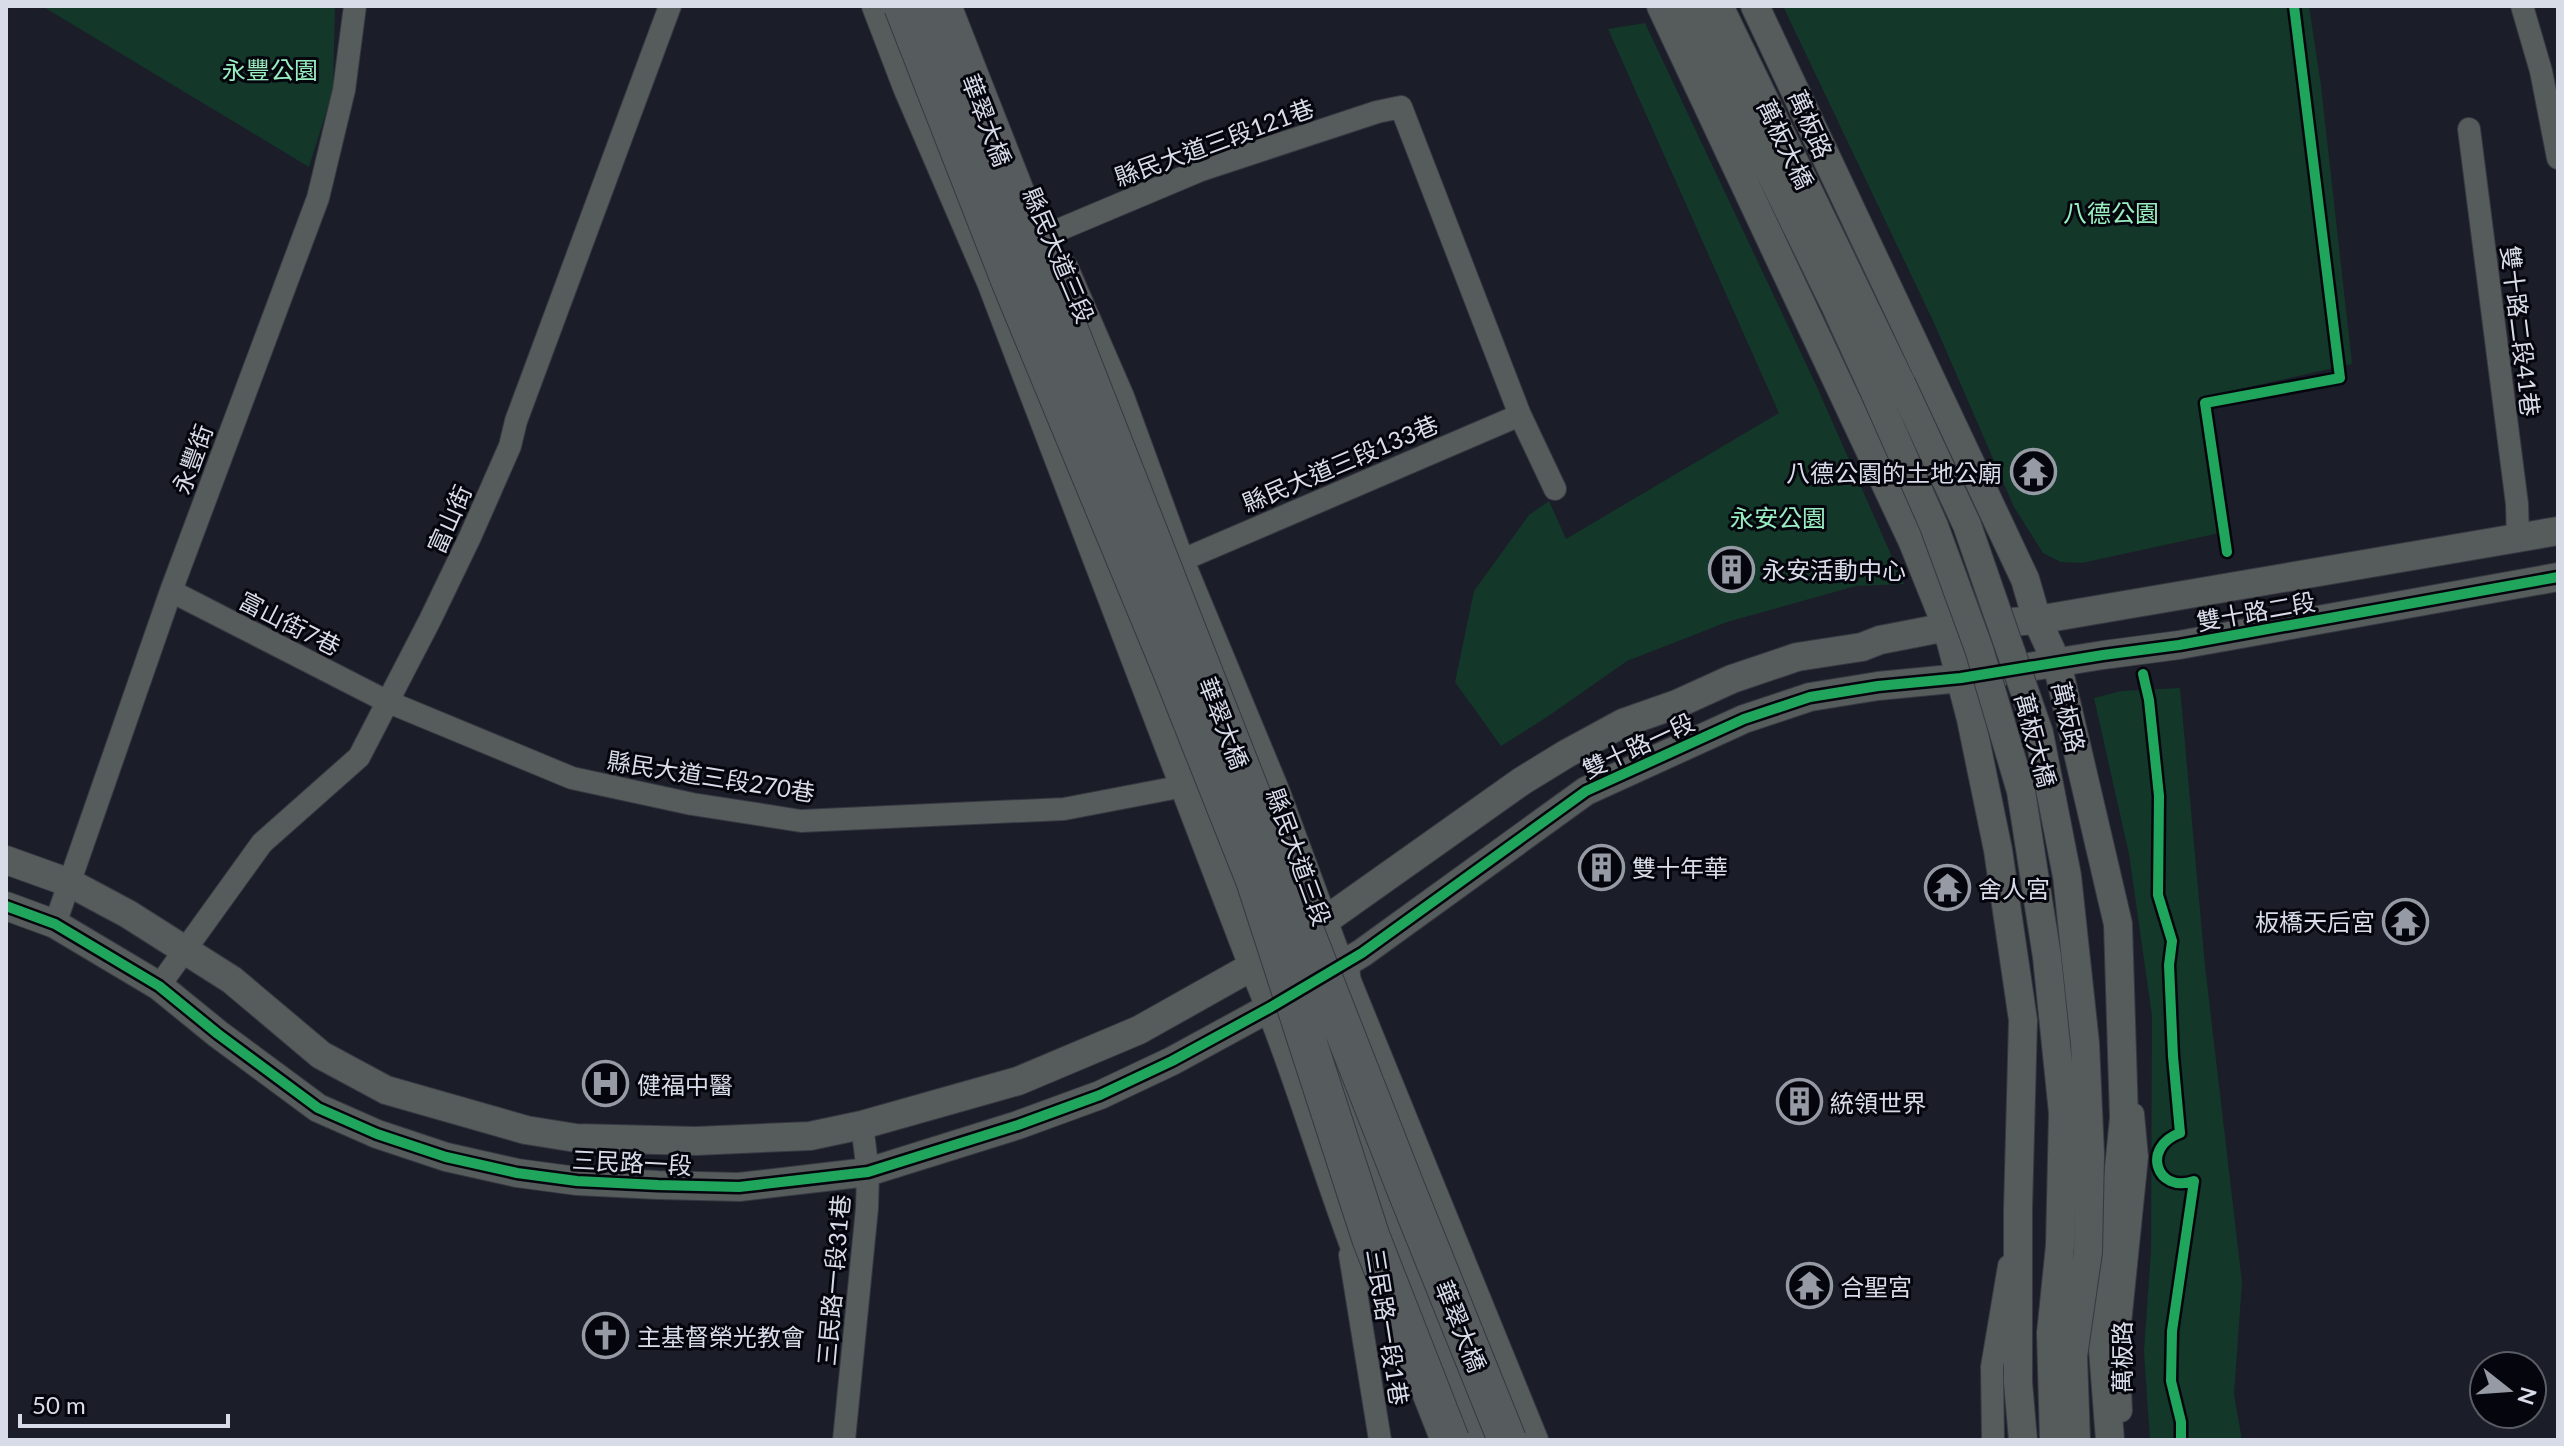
<svg xmlns="http://www.w3.org/2000/svg" width="2564" height="1446" viewBox="0 0 2564 1446" font-family="Lato,'Noto Sans TC',sans-serif">
	<style>
		.green { fill: #133728 }
		.lines { fill: none; stroke-linecap: round; stroke-linejoin: round }
		.minor-casing { stroke: #363942; stroke-width: 24 }
		.tertiary-casing { stroke: #363942; stroke-width: 30 }
		.trunk-casing { stroke: #363942; stroke-width: 40 }
		.minor { stroke: #565b5b; stroke-width: 22 }
		.tertiary { stroke: #565b5b; stroke-width: 28 }
		.trunk { stroke: #565c5e; stroke-width: 38 }
		.tertiary-bridge-casing { stroke: #363942; stroke-width: 30; stroke-linecap: butt }
		.trunk-bridge-casing { stroke: #363942; stroke-width: 40; stroke-linecap: butt }
		.tertiary-bridge { stroke: #565b5b; stroke-width: 28 }
		.trunk-bridge { stroke: #565c5e; stroke-width: 38 }
		.cycleway-casing { stroke: #05060d; stroke-width: 15 }
		.cycleway { stroke: #20a55d; stroke-width: 10 }
		.labels { text-anchor: middle; dominant-baseline: central; stroke-width: 6; stroke-linejoin: round; paint-order: stroke }
		.park-label { font-size: 24px; fill: #99eec0; stroke: #05060d }
		.street-label { font-size: 24px; fill: #d8dce9; stroke: #05060d }
		.poi-label { font-size: 24px; fill: #d8dce9; stroke: #05060d; text-anchor: start }
	</style>
	<rect width="100%" height="100%" fill="#1b1e28"/>
	<path class="green" d="M 42,6 L 335,6 L 333,90 L 309,167 Z
		M 1783,6 L 2309,6 L 2321,86 L 2352,364 L 2204,397 L 2224,532 L 2082,563 L 2061,562 L 2043,553 L 2014,507 L 1935,325 Z
		M 1645,23 L 1816,385 L 1904,584 L 1856,586 L 1727,622 L 1627,661 L 1547,717 L 1501,746 L 1455,682 L 1474,591 L 1529,515 L 1549,501 L 1566,539 L 1779,413 L 1608,29 Z
		M 2180,688 L 2205,966 L 2242,1282 L 2234,1394 L 2242,1440 L 2150,1440 L 2144,1351 L 2151,1251 L 2152,1016 L 2129,854 L 2094,698 L 2121,691 Z"/>
	<g class="lines">
		<defs>
			<path id="minor" d="M 2522,6 L 2541,71 L 2558,158
				M 2469,129 L 2517,504 L 2518,539
				M 1030,250 L 1049,234 L 1201,170 L 1377,112 L 1401,107 L 1520,415 L 1555,489
				M 1180,561 L 1520,415
				M 171,591 L 386,701 L 572,778 L 692,804 L 801,821 L 1064,809 L 1184,786
				M 55,924 L 171,591 L 318,198 L 344,90 L 355,6
				M 159,986 L 262,843 L 359,757 L 430,620 L 470,537 L 510,446 L 516,421 L 670,6
				M 1350,1255 L 1380,1440
				M 2121,1411 L 2118,1343 L 2137,1157 L 2133,1114
				M 844,1440 L 867,1208 L 868,1172 L 862,1125
				M 1993,1440 L 1992,1367 L 2009,1266"/>
			<path id="tertiary" d="M 876,6 L 907,87 L 991,282 L 1253,966 C 1297,1068 1326,1175 1366,1277
				M 1661,6 L 1912,540 L 1947,627 L 1971,719 L 1998,850 L 2023,1020 L 2018,1209 L 2018,1382 L 2023,1440
				M 1689,6 L 1835,305 L 1876,395
				M 1719,6 L 1901,383
				M 1755,6 L 2025,579 L 2037,620 L 2057,663 L 2118,924 L 2124,1118 L 2102,1337 L 2110,1440
				M 1064,268 L 1120,397 L 1180,561 L 1275,790 L 1333,947 L 1534,1440
				M 6,860 L 70,883 L 128,914 L 232,980 L 321,1055 L 386,1090 L 526,1130 L 576,1138 L 696,1141 L 810,1136 L 862,1125 L 1018,1081 L 1139,1030 L 1253,966 L 1323,922 L 1522,781 L 1566,754 L 1623,723 L 1677,704 L 1732,679 L 1797,657 L 1862,647 L 1880,640 L 1947,627 L 2037,620 L 2558,531
				M 6,906 L 55,924 L 159,986 L 218,1034 L 318,1108 L 377,1134 L 446,1157 L 517,1173 L 577,1181 L 658,1185 L 739,1187 L 868,1172 L 1018,1125 L 1100,1095 L 1172,1061 L 1271,1007 L 1362,953 L 1586,791 L 1744,719 L 1810,697 L 1878,686 L 1961,678 L 2103,655 L 2179,645 L 2558,577"/>
			<path id="trunk" d="M 1340,966 L 1345,1013 L 1342,1056 L 1370,1171 L 1475,1440"/>
		</defs>
		<use href="#minor" class="minor-casing"/>
		<use href="#tertiary" class="tertiary-casing"/>
		<use href="#trunk" class="trunk-casing"/>
		<use href="#minor" class="minor"/>
		<use href="#tertiary" class="tertiary"/>
		<use href="#trunk" class="trunk"/>
		<defs>
			<path id="tertiary-bridge" d="M 1901,383 L 1967,525 L 2039,733 L 2067,876 L 2085,1043 L 2090,1154 L 2088,1252 L 2073,1356 L 2076,1440
				M 1876,395 L 1934,526 L 1979,649 L 2021,791 L 2047,957 L 2063,1113 L 2060,1246 L 2051,1333 L 2054,1440"/>
			<path id="trunk-bridge" d="M 903,6 L 1012,285 L 1170,666 L 1255,880 L 1371,1238 L 1450,1440
				M 942,6 L 1406,1189 L 1507,1440"/>
		</defs>
		<use href="#tertiary-bridge" class="tertiary-bridge-casing"/>
		<use href="#trunk-bridge" class="trunk-bridge-casing"/>
		<use href="#tertiary-bridge" class="tertiary-bridge"/>
		<use href="#trunk-bridge" class="trunk-bridge"/>
		<defs>
			<path id="cycleway" d="M 2227,552 L 2205,403 L 2340,378 L 2294,6
				M 2143,674 L 2149,700 L 2159,796 L 2158,895 L 2172,941 L 2169,965 L 2173,1056 L 2180,1133 C 2141,1147 2156,1194 2194,1181 L 2172,1331 L 2171,1381 L 2181,1422 L 2181,1440
				M 6,906 L 55,924 L 159,986 L 218,1034 L 318,1108 L 377,1134 L 446,1157 L 517,1173 L 577,1181 L 658,1185 L 739,1187 L 868,1172 L 1018,1125 L 1100,1095 L 1172,1061 L 1271,1007 L 1362,953 L 1586,791 L 1744,719 L 1810,697 L 1878,686 L 1961,678 L 2103,655 L 2179,645 L 2558,577"/>
		</defs>
		<use href="#cycleway" class="cycleway-casing"/>
		<use href="#cycleway" class="cycleway"/>
	</g>
	<defs>
		<symbol id="temple-ring" viewBox="-11 -11 22 22"><circle r="9.5" fill="#05060d" stroke="#969aa5" stroke-width="1.5"/><path d="M0-6L5-2H3V0L6.5 2.5H4V6H1.5V3h-3V6H-4V2.5H-6.5L-3 0V-2H-5Z" fill="#969aa5"/></symbol>
		<symbol id="building-ring" viewBox="-11 -11 22 22"><circle r="9.5" fill="#05060d" stroke="#969aa5" stroke-width="1.5"/><path d="M-4-6H4V6H1V3H-1V6H-4ZM-2.5-4.3h1.7v1.8h-1.7ZM.8-4.3h1.7v1.8H.8ZM-2.5-1h1.7V.8h-1.7ZM.8-1h1.7V.8H.8Z" fill="#969aa5"/></symbol>
		<symbol id="hospital-ring" viewBox="-11 -11 22 22"><circle r="9.5" fill="#05060d" stroke="#969aa5" stroke-width="1.5"/><path d="M-5-5h3v3.5h4V-5h3V5h-3V1.5h-4V5h-3Z" fill="#969aa5"/></symbol>
		<symbol id="church-ring" viewBox="-11 -11 22 22"><circle r="9.5" fill="#05060d" stroke="#969aa5" stroke-width="1.5"/><path d="M-1.2-6h2.4v3.5h3.3v2.4h-3.3V6h-2.4V-.1h-3.3v-2.4h3.3Z" fill="#969aa5"/></symbol>
	</defs>
	<g fill-rule="evenodd">
		<use href="#temple-ring" x="2008" y="446" width="51" height="51"/>
		<use href="#building-ring" x="1706" y="544" width="51" height="51"/>
		<use href="#building-ring" x="1576" y="842" width="51" height="51"/>
		<use href="#temple-ring" x="1922" y="862" width="51" height="51"/>
		<use href="#temple-ring" x="2380" y="896" width="51" height="51"/>
		<use href="#hospital-ring" x="580" y="1058" width="51" height="51"/>
		<use href="#building-ring" x="1774" y="1076" width="51" height="51"/>
		<use href="#temple-ring" x="1784" y="1260" width="51" height="51"/>
		<use href="#church-ring" x="580" y="1310" width="51" height="51"/>
	</g>
	<g class="labels">
		<g class="park-label">
			<text x="270" y="69">永豐公園</text>
			<text x="2111" y="212">八德公園</text>
			<text x="1778" y="517">永安公園</text>
		</g>
		<g class="street-label">
			<text transform="translate(987 120) rotate(69)">華翠大橋</text>
			<text transform="translate(1811 124) rotate(66)">萬板路</text>
			<text transform="translate(1214 142) rotate(-20)">縣民大道三段121巷</text>
			<text transform="translate(1786 144) rotate(64)">萬板大橋</text>
			<text transform="translate(1059 255) rotate(67)">縣民大道三段</text>
			<text transform="translate(2521 331) rotate(83)">雙十路二段41巷</text>
			<text transform="translate(192 459) rotate(-70)">永豐街</text>
			<text transform="translate(1340 463) rotate(-23)">縣民大道三段133巷</text>
			<text transform="translate(449 519) rotate(-66)">富山街</text>
			<text transform="translate(2256 611) rotate(-10)">雙十路二段</text>
			<text transform="translate(290 623) rotate(27)">富山街7巷</text>
			<text transform="translate(2069 717) rotate(77)">萬板路</text>
			<text transform="translate(1224 723) rotate(69)">華翠大橋</text>
			<text transform="translate(2036 740) rotate(75)">萬板大橋</text>
			<text transform="translate(1638 745) rotate(-25)">雙十路一段</text>
			<text transform="translate(711 776) rotate(9)">縣民大道三段270巷</text>
			<text transform="translate(1299 857) rotate(70)">縣民大道三段</text>
			<text transform="translate(632 1162) rotate(3)">三民路一段</text>
			<text transform="translate(833 1280) rotate(-85)">三民路一段31巷</text>
			<text transform="translate(1461 1326) rotate(68)">華翠大橋</text>
			<text transform="translate(1388 1327) rotate(81)">三民路一段1巷</text>
			<text transform="translate(2121 1357) rotate(-90)">萬板路</text>
		</g>
		<g class="poi-label">
			<text x="2002" y="472" text-anchor="end">八德公園的土地公廟</text>
			<text x="1762" y="569">永安活動中心</text>
			<text x="1632" y="867">雙十年華</text>
			<text x="1978" y="888">舍人宮</text>
			<text x="2375" y="921" text-anchor="end">板橋天后宮</text>
			<text x="637" y="1084">健福中醫</text>
			<text x="1830" y="1102">統領世界</text>
			<text x="1840" y="1286">合聖宮</text>
			<text x="637" y="1336">主基督榮光教會</text>
		</g>
	</g>
	<rect width="2564" height="1446" fill="none" stroke="#d8dce9" stroke-width="16"/>
	<g transform="translate(2508 1390) rotate(107)"><circle r="38" fill="#05060d" stroke="#595c65" stroke-width="2"/>
	<path d="M0-6L14 30L0 20L-14 30Z" fill="#969aa5"/>
	<text y="-12" font-size="22" font-weight="bold" text-anchor="middle" fill="#d8dce9">N</text>
	</g>
	<path d="M20 1414v12h208v-12" fill="none" stroke="#d8dce9" stroke-width="4"/>
	<text x="32" y="1414" font-size="24" fill="#d8dce9" stroke="#05060d" stroke-width="6" paint-order="stroke">50 m</text>
</svg>
